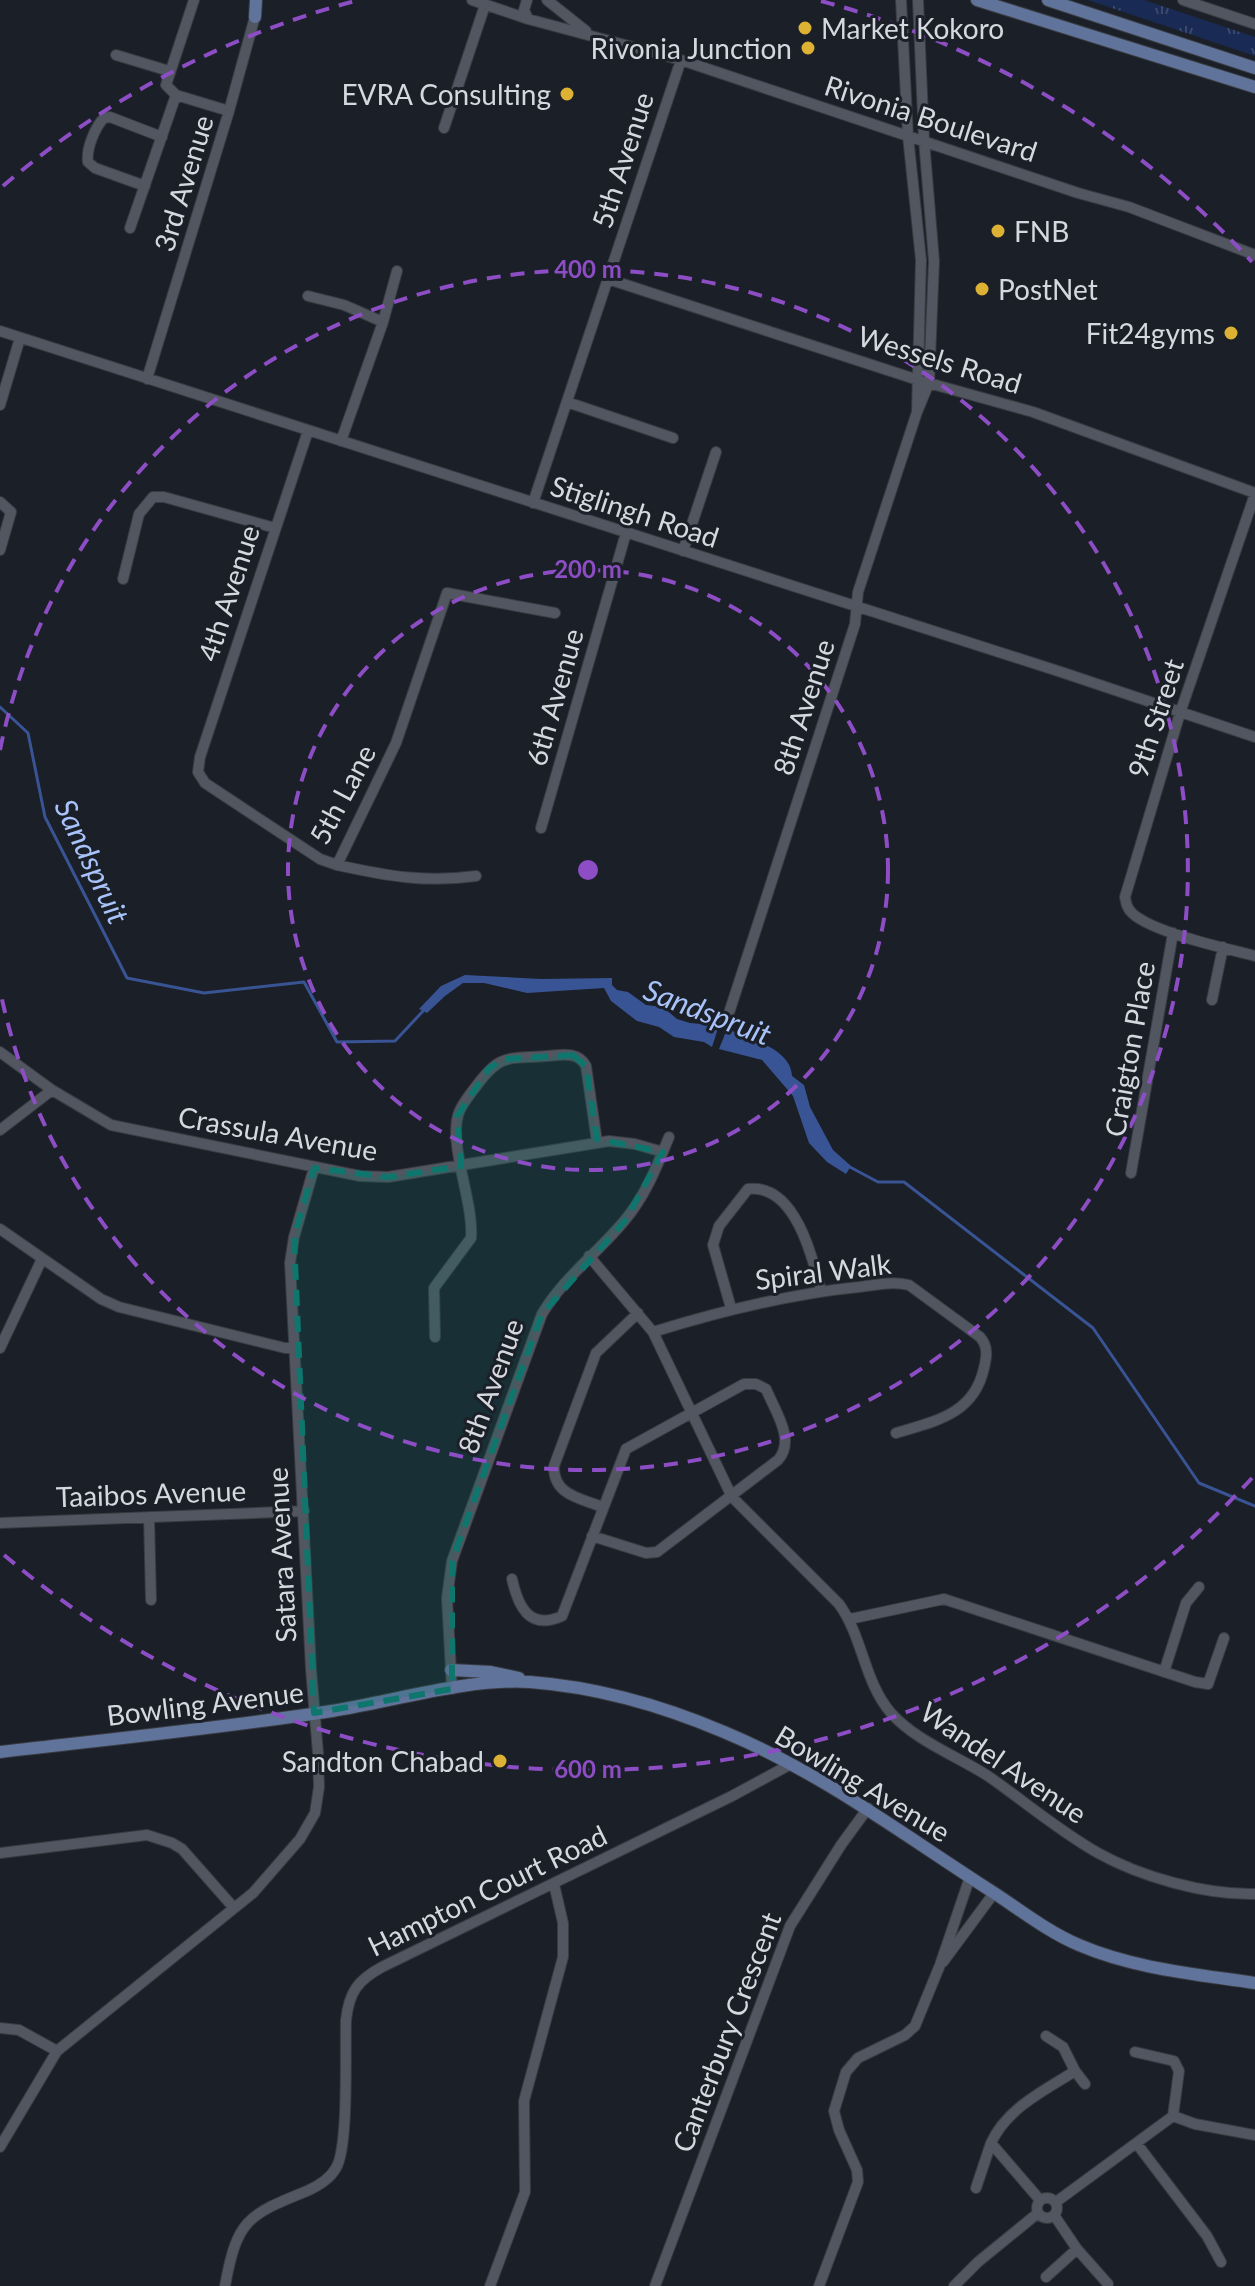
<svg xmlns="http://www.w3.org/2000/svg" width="1255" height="2286" viewBox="0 0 1255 2286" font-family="Lato,sans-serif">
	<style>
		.park { fill: url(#park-tufts) }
		.water { fill: #395494 }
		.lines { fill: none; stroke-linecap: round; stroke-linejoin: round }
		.stream { stroke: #395494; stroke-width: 3 }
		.minor-casing { stroke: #383b41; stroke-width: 12 }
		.major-casing { stroke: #383b41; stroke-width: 14 }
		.minor { stroke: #515660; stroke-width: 10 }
		.major { stroke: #60739a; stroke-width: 12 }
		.marked { fill: #0f766e; fill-opacity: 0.2; stroke: #0f766e; stroke-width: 6; stroke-dasharray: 16 10; stroke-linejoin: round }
		.ring { fill: none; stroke: #8d4ec5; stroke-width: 4; stroke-dasharray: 14 10 }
		.poi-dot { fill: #ddb133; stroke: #1b1f27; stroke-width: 3 }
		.labels { text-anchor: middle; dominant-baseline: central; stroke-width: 6; stroke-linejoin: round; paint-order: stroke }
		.poi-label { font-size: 28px; fill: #d5d8de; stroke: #1b1f27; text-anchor: end }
		.street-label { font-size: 28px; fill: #d5d8de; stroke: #1b1f27 }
		.water-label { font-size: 30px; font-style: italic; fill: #a8c3fa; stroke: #1b1f27 }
		.centre { fill: #8d4ec5; stroke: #1b1f27; stroke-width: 4 }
		.ring-label { font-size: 24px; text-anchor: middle; font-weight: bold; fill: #8d4ec5; stroke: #1b1f27; stroke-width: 6; stroke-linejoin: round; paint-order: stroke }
	</style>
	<defs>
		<pattern id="park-tufts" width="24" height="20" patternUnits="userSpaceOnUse" patternTransform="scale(2)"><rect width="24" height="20" fill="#192b54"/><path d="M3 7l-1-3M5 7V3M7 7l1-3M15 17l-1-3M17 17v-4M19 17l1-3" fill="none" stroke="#3a496c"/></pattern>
	</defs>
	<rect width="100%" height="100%" fill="#1b1f27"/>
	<path class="park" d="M 1088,0 L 1144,0 L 1255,37 L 1255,56 Z"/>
	<path class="water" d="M 465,975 L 541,979 L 612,978 L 612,985 L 617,990 L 628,992 L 646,1005 L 663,1007 L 677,1019 L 690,1023 L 712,1025 L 721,1019 L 712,1047 L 704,1042 L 674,1037 L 659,1027 L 637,1021 L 611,1001 L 604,988 L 527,993 L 484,983 L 463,983 L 445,996 L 427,1013 L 419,1009 L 441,986 Z
		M 727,1029 C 748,1038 791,1048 792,1076 L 804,1085 L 810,1107 L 833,1150 L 851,1166 L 846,1174 L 827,1162 L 809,1143 L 793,1096 L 762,1060 L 719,1049 Z"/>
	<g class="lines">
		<path class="stream" d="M 0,707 L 28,733 L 45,817 L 127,978 L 204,993 L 304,982 L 337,1042 L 395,1041 L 424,1010
			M 848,1166 L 878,1182 L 904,1182 L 1093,1328 L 1199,1483 L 1255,1506"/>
		<defs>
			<path id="minor" d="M 194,0 L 166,85 L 176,95 L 229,111
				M 472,0 L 528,19 L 681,60 L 1078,193 L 1129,207 L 1255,255
				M 527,0 L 524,10 L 528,19
				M 547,0 L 586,31
				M 901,0 L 908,136 L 921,260 L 917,410
				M 1183,0 L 1255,24
				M 116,55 L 169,71
				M 444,128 L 485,5
				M 145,186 L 95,168 L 88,162 C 86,149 95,127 104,118 L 110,117 L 162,137
				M 130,228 L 176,95
				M 608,279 L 918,380 L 1033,412 L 1255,493
				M 308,296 L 344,305 L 383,322
				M 0,331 L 1064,673 L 1255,737
				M 147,379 L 229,111 L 256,13
				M 567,402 L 673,438
				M 0,405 L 20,338
				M 308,431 L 200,757 L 198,772 L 205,783 L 320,859 L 337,865 L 396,743 L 447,593 L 555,613
				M 341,441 L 383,322 L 397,271
				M 1255,494 L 1180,713 L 1125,897 C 1126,903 1127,909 1133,914 C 1155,933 1225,948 1255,956
				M 0,502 L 11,512 L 0,550
				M 533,503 L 681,60
				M 683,551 L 716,452
				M 123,579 L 139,514 L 153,497 L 164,497 L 275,528
				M 541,828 L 626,533
				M 337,865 C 387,876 425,883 476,876
				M 1212,1000 L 1223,947
				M 728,1016 L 855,624 L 858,592 L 917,412 L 929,383 L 934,261 L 924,140 L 918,0
				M 0,1052 L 52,1090 L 111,1125 L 360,1176 L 388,1177 L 609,1141 L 635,1144 L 663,1152
				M 0,1130 L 52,1090
				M 1131,1173 L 1173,933
				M 0,1229 L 101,1299 L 119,1307 L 285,1348 L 294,1348
				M 589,1256 L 653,1332 L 732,1497 L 839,1604 C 863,1637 864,1682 891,1713 C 916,1741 957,1756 988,1776 C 1024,1801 1059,1831 1098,1853 C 1141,1877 1205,1895 1255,1894
				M 731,1308 L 713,1245 L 719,1226 L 748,1189 C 795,1183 813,1258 821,1291
				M 653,1332 C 721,1311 788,1294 859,1287 C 875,1285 893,1281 909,1285 L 980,1337 C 988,1346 987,1356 984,1368 C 974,1414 936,1421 896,1433
				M 435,1337 L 434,1288 L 471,1238 C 474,1203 449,1147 458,1115 C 461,1105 468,1097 474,1089 C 500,1053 506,1059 547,1056 C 562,1055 578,1051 586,1066 L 597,1142
				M 0,1348 L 42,1259
				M 602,1507 C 580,1498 553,1495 554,1466 L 596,1353 L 638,1313
				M 149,1517 L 151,1600
				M 0,1523 L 304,1511
				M 512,1579 C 518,1606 529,1631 562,1616 L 626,1449 L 744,1384 L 756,1384 L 766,1389 C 775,1411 796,1440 778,1460 L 657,1552 L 646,1553 L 592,1536
				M 850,1619 L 944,1599 L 1195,1682 L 1208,1684 L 1224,1638
				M 1164,1672 L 1186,1603 L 1199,1587
				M 452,1689 L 447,1598 L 452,1561 L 542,1314 C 564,1277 598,1253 625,1220 C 646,1195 657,1166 669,1137
				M 0,1853 L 147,1835 L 172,1843 L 182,1849 L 234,1908
				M 943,1962 L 994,1893
				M 0,2028 L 19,2030 L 57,2051
				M 1135,2052 L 1174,2061 L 1179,2071 L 1173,2116
				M 1075,2071 L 1085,2084
				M 1137,2144 L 1207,2236 L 1221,2262
				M 0,2147 L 57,2051 L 253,1893 L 300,1839 L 315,1813 L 319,1787 L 318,1753 L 311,1669 L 290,1263 L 294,1237 L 314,1168
				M 976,2188 L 991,2143
				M1037 2208a10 10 0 1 1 20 0a10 10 0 1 1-20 0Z
				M 1040,2200 L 991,2143 C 1007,2108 1044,2091 1075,2071 L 1063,2047 L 1046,2036
				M 1056,2202 L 1173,2116 L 1195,2124 L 1255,2135
				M 1054,2215 L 1077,2249 L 1108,2284
				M 1046,2277 L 1077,2249
				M 225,2286 C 237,2220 247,2215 307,2191 C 318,2186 330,2179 336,2168 C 349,2147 345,2050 346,2020 C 349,1992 358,1980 382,1967 L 732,1796 L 791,1764
				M 490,2286 L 525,2192 L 524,2101 L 563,1957 L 563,1923 L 554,1884
				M 655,2286 L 790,1926 L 841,1845 L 868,1808
				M 819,2286 L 858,2182 L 857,2170 L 839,2130 L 834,2111 L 846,2072 L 858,2058 L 905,2035 L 915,2026 L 940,1965 L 970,1877
				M 954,2286 L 978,2262 L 1038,2213"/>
			<path id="major" d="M 977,0 L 1255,87
				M 1048,0 L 1255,68
				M 255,17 L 256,0
				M 451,1670 L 491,1672 L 519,1678
				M 0,1752 C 111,1739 222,1728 332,1711 C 394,1701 469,1678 530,1682 C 597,1687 663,1706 724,1732 C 820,1772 901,1833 988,1889 C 1018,1908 1046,1931 1079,1945 C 1135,1969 1196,1974 1255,1983"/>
		</defs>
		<use href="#minor" class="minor-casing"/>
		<use href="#major" class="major-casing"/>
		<use href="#minor" class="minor"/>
		<use href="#major" class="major"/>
	</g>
	<path class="marked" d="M 573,1055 L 586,1066 L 597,1139 L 663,1152 L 625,1221 L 542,1314 L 452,1561 L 452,1689 L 314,1713 L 294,1237 L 314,1168 L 388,1177 L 461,1166 L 457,1116 L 489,1068 L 505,1059 Z"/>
	<g class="ring">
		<circle cx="588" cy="870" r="300"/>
		<path d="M0 750A600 600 0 1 1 0 990"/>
		<path d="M1252 1478A900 900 0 0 1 3 1554M3 186A900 900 0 0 1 355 1M821 1A900 900 0 0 1 1252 262"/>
	</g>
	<g class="poi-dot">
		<circle cx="805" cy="28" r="8"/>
		<circle cx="808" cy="48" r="8"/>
		<circle cx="567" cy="94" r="8"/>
		<circle cx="998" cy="231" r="8"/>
		<circle cx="982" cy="289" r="8"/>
		<circle cx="1231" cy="333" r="8"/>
		<circle cx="500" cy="1761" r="8"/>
	</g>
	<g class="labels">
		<g class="poi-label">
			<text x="821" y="28" text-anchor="start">Market Kokoro</text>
			<text x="792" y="48">Rivonia Junction</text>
			<text x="551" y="94">EVRA Consulting</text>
			<text x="1014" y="231" text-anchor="start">FNB</text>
			<text x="998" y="289" text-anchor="start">PostNet</text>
			<text x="1215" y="333">Fit24gyms</text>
			<text x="484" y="1761">Sandton Chabad</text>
		</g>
		<g class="street-label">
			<text transform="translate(931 118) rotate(18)">Rivonia Boulevard</text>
			<text transform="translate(622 160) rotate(-72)">5th Avenue</text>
			<text transform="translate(183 183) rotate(-73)">3rd Avenue</text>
			<text transform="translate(940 359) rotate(17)">Wessels Road</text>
			<text transform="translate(635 511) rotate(18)">Stiglingh Road</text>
			<text transform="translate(228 593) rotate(-72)">4th Avenue</text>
			<text transform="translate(554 697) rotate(-74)">6th Avenue</text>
			<text transform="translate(803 707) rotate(-72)">8th Avenue</text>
			<text transform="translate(1155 718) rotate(-72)">9th Street</text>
			<text transform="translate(342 794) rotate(-62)">5th Lane</text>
			<text transform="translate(1129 1049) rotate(-80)">Craigton Place</text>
			<text transform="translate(278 1133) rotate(10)">Crassula Avenue</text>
			<text transform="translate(823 1271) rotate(-7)">Spiral Walk</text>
			<text transform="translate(490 1386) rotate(-70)">8th Avenue</text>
			<text transform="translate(151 1493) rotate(-2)">Taaibos Avenue</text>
			<text transform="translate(281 1555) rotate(-93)">Satara Avenue</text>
			<text transform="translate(205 1703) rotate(-7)">Bowling Avenue</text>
			<text transform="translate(1004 1762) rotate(34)">Wandel Avenue</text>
			<text transform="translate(863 1783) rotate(31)">Bowling Avenue</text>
			<text transform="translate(487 1890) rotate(-26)">Hampton Court Road</text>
			<text transform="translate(726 2032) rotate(-69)">Canterbury Crescent</text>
		</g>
		<g class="water-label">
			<text transform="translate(93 861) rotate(65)">Sandspruit</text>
			<text transform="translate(708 1011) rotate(21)">Sandspruit</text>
		</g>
	</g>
	<circle cx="588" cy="870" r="12" class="centre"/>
	<g class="ring-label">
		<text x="588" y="278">400 m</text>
		<text x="588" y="578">200 m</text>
		<text x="588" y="1778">600 m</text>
	</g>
</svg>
